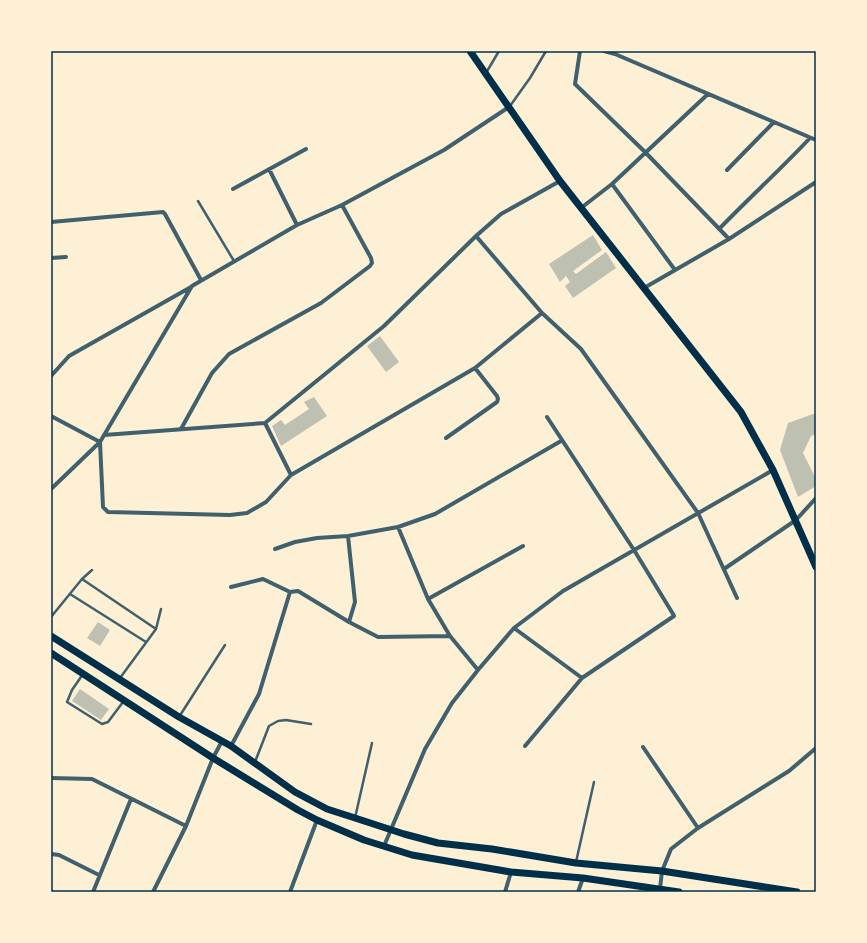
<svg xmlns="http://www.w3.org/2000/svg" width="867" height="943" viewBox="0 0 867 943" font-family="'IBM Plex Serif',serif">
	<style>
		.building { fill: #bec0b2 }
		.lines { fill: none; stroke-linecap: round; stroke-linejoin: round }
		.service { stroke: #3f606c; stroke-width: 2.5 }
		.minor { stroke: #3f606c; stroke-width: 4 }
		.primary { stroke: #003049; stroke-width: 7 }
		.neatline { fill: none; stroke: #003049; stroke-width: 1.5 }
	</style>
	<rect width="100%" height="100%" fill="#fdf0d5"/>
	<path class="building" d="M 593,235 L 602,250 L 573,271 L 576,274 L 606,252 L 616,268 L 573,298 L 565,286 L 570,282 L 566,276 L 560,282 L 549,264 Z
		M 380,336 L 399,362 L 386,372 L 367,346 Z
		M 314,397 L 327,416 L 281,446 L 272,426 L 281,420 L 285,425 L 309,409 L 304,402 Z
		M 816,413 L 816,434 L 811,436 L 803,453 L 816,479 L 816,486 L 798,497 L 780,450 L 788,423 Z
		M 98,622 L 110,630 L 100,646 L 87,638 Z
		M 80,689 L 109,709 L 101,720 L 72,701 Z"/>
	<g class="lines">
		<path class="service" d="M 486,73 L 499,51
			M 510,106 L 530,78 L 546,51
			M 198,201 L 234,261
			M 82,579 L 156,629
			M 70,594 L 146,642
			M 51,617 L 82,579 L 92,570
			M 83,674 L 72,690 L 67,702 L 102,724 L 108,722 L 123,702
			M 120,678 L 156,629 L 161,609
			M 179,717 L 225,645
			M 255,762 L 269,726 L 278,721 L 286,720 L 311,724
			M 355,818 L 372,743
			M 576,862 L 594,782"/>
		<path class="minor" d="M 580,51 L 575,84 L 645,152 L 729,239
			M 604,51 L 615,54 L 816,140
			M 269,169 L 297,225
			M 727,170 L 774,122
			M 612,184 L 675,270
			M 233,189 L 306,149
			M 581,208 L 612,184 L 708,94
			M 51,222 L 163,212 L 165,214 L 201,280
			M 719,229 C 749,198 781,169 810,138
			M 476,236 L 542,313 L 581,349 L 698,513 L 737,598
			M 51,258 L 66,257
			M 644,288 L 729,239 L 816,182
			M 51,376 L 69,356 L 191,287
			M 51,416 L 100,442 L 103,507 L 108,512 L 230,515 L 247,513 L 266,502 L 291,475 L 475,368 L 542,313
			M 265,423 L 291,475
			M 181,429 L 212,373 L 229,354 L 321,303 L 370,266 L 372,263 L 371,258 L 342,205
			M 104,435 L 265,423 L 384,326 L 476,236 L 501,214 L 560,181
			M 446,438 L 497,402 L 498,399 L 497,396 L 475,368
			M 51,489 L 100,442 L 192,286 L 297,225 L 342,205 L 444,150 L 509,107
			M 398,527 L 428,599 L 450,636 L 478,670
			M 348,536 L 355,602 L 349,622
			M 275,549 L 295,542 L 317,538 L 348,536 L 398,527 L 435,514 L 561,441
			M 724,569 L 796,520 L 816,498
			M 231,587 L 263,579 L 290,592
			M 428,599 L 523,546
			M 514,628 L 582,678
			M 231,746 L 259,694 L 290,592 L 298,591 L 349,622 L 378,637 L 450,636
			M 525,746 L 582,678 L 674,616 L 673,614 L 634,550 L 547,417
			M 643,747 L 698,828
			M 51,778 L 92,779 L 186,826
			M 384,846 L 425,749 L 452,703 L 478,670 L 514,628 L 563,591 L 773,470
			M 51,854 L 59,855 L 99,875
			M 660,889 L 662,871 L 671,849 L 698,828 L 789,771 L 816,748
			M 93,892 L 131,799
			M 153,892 L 186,826 L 213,758 L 222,741
			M 290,892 L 317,820
			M 505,892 L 511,872
			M 578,892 L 583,878"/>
		<path class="primary" d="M 470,51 L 560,181 L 741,412 L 773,470 L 816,567
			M 51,636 L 179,717 L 231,746 L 295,792 L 327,809 L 355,818 L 404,834 L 438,843 L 492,849 L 576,863 L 662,871 L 797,892
			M 51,653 L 213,758 L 298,810 L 317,820 L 364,840 L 412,855 L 511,872 L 583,878 L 679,892"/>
	</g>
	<rect width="867" height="943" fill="none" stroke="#fdf0d5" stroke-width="104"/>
	<rect x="52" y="52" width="763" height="839" class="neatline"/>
</svg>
